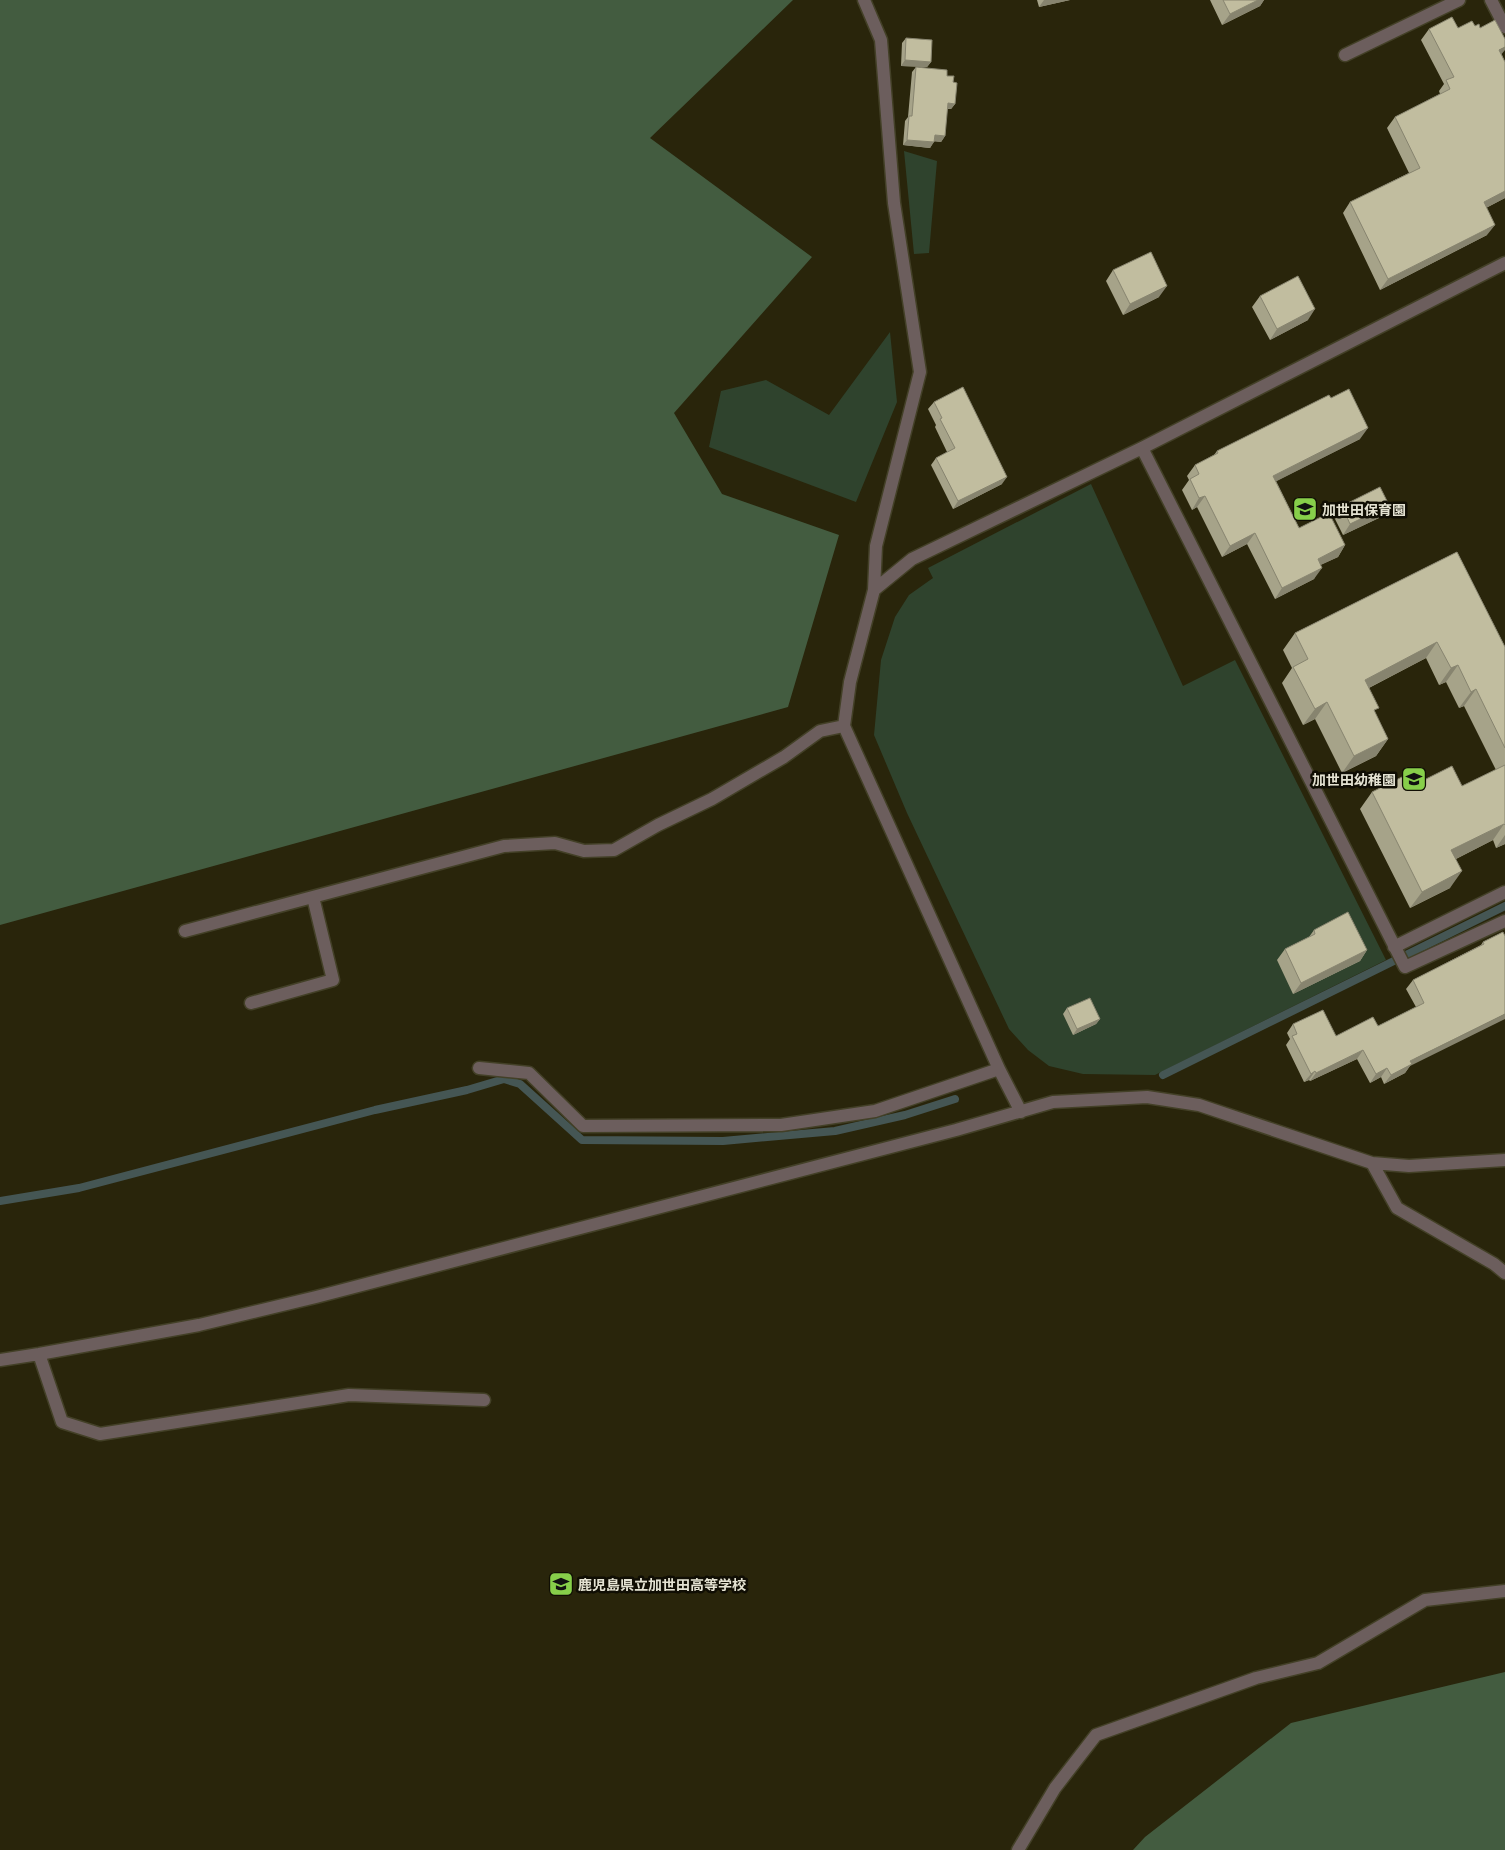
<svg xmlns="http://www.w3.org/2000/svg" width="1505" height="1850" viewBox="0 0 1505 1850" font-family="'Playfair Display','Noto Sans JP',serif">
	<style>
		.green { fill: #2f432d }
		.forest { fill: #435c40 }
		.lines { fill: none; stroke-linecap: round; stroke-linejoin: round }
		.stream { stroke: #455654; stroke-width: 8 }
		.minor-casing { stroke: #434027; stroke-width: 15 }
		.minor { stroke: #6c5e5d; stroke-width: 12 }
		.wall { fill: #a6a389 }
		.shaded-wall { fill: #87846f }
		.building { fill: #c1bd9f; stroke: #87846f }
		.labels { text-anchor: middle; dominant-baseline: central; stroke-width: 5; stroke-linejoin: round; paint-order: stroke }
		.poi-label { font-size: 14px; font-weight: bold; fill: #e5e3d3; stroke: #100e04; text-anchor: start }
	</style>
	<rect width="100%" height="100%" fill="#29250b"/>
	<path class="green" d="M 904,151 L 937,161 L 929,253 L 914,254 Z
		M 890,332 L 897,402 L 856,502 L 709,447 L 721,391 L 766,380 L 829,415 Z
		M 1091,484 L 1183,686 L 1235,660 L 1386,960 L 1155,1075 L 1083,1074 L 1049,1066 L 1028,1050 L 1009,1029 L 907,813 L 874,735 L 881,660 L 895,617 L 909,595 L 933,578 L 928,568 Z"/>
	<path class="forest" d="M 0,0 L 793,0 L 650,138 L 812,257 L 674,413 L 722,494 L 839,535 L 788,707 L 0,925 Z
		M 1505,1672 L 1505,1850 L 1133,1850 L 1145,1837 L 1291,1723 Z"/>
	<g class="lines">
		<path class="stream" d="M 1163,1075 L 1505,906
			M 0,1201 L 79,1188 L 375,1110 L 467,1090 L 504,1079 L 520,1084 L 582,1140 L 723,1141 L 835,1131 L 905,1115 L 955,1099"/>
		<defs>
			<path id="minor" d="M 864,0 L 881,40 L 894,203 L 920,372 L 876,546 L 874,590 L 850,682 L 844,726 L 999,1069 L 1021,1112
				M 1491,0 L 1505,27
				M 1345,55 L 1459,0
				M 1142,448 L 1405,967 L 1505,921
				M 874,590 L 912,559 L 1142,448 L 1505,263
				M 185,931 L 504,846 L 555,843 L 584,851 L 614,850 L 658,825 L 712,799 L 784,757 L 820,731 L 844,726
				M 1394,947 L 1505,892
				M 251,1003 L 333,980 L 313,897
				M 479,1068 L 529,1073 L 583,1126 L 781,1125 L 875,1111 L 999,1069
				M 1372,1163 L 1397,1208 L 1494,1264 L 1505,1273
				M 39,1354 L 62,1422 L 100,1434 L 349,1395 L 484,1400
				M 0,1360 L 39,1354 L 199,1325 L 316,1297 L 956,1130 L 1053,1102 L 1147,1097 L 1199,1105 L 1372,1163 L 1409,1166 L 1505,1160
				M 1018,1850 L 1055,1788 L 1096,1735 L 1256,1678 L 1318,1663 L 1425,1600 L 1505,1591"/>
		</defs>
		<use href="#minor" class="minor-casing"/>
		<use href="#minor" class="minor"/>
	</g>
	<path class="wall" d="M 1037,0 L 1070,0 L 1039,7 Z
		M 1210,0 L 1264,0 L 1260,6 L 1222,25 Z
		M 1475,26 L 1480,28 L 1502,55 L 1505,62 L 1505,198 L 1486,208 L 1487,235 L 1380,290 L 1343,213 L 1350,202 L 1409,173 L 1387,128 L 1395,117 L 1440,94 L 1439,91 L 1444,84 L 1421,40 L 1429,29 L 1458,28 Z
		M 906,38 L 931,62 L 927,67 L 901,66 L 902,43 Z
		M 916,67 L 947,76 L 953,82 L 955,104 L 951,109 L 947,109 L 945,136 L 941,142 L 934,141 L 930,148 L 903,145 L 905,121 L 908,117 L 912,72 Z
		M 1113,270 L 1159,297 L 1123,315 L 1106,281 Z
		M 1260,296 L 1308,320 L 1270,340 L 1252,307 Z
		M 1331,398 L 1360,439 L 1276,481 L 1299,528 L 1345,545 L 1338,557 L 1320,565 L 1314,579 L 1275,599 L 1247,544 L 1222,557 L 1197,507 L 1192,510 L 1182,490 L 1189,480 L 1187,476 L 1195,465 L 1214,455 L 1217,451 Z
		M 934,402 L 1002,484 L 953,509 L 931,465 L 936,458 L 947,452 L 935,427 L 936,425 L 928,409 Z
		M 1389,505 L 1381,517 L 1343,535 L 1334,517 L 1342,506 Z
		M 1457,552 L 1505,647 L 1505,844 L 1496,848 L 1493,840 L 1456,859 L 1450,888 L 1410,908 L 1360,809 L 1372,792 L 1418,783 L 1462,786 L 1496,770 L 1464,706 L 1459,708 L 1446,682 L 1439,685 L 1426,658 L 1369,688 L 1375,713 L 1388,739 L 1376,756 L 1342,773 L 1315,719 L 1303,725 L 1282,683 L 1292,668 L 1283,650 L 1295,633 Z
		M 1314,930 L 1367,950 L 1360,961 L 1293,994 L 1277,960 L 1285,949 L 1309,937 Z
		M 1503,932 L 1405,1073 L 1384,1084 L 1381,1077 L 1370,1083 L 1357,1059 L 1310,1081 L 1309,1080 L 1304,1082 L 1286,1045 L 1290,1039 L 1287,1033 L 1293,1024 L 1336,1036 L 1378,1026 L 1416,1007 L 1406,989 L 1413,980 L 1481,945 L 1483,942 Z
		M 1067,1008 L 1100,1019 L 1096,1024 L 1073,1035 L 1063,1014 Z"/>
	<path class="shaded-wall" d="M 1044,0 L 1070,0 L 1039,7 Z
		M 1258,0 L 1264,0 L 1260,6 L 1222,25 L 1230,14 Z
		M 1505,47 L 1505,50 L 1500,56 L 1499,50 Z
		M 905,60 L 931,62 L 927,67 L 901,66 Z
		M 948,103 L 955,104 L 951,109 L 944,108 Z
		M 935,135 L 945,136 L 941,142 L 931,141 Z
		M 907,140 L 934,142 L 930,148 L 903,145 Z
		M 1505,191 L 1505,198 L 1476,213 L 1484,202 Z
		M 1495,225 L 1487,235 L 1380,290 L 1388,279 Z
		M 1167,286 L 1159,297 L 1123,315 L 1130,304 Z
		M 1315,309 L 1308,320 L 1270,340 L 1277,329 Z
		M 1368,428 L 1360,439 L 1265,487 L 1273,476 Z
		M 1007,477 L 1002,484 L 953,509 L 958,501 Z
		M 1205,496 L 1197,507 L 1192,510 L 1199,498 Z
		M 1389,505 L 1381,517 L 1343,535 L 1350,524 Z
		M 1255,533 L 1247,544 L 1222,557 L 1230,546 Z
		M 1345,545 L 1338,557 L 1310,570 L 1318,559 Z
		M 1322,568 L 1314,579 L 1275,599 L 1282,588 Z
		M 1437,642 L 1426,658 L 1353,696 L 1365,680 Z
		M 1458,665 L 1446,682 L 1439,685 L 1451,668 Z
		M 1476,689 L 1464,706 L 1459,708 L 1471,692 Z
		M 1327,702 L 1315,719 L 1303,725 L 1315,709 Z
		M 1388,739 L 1376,756 L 1342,773 L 1354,756 Z
		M 1504,824 L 1493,840 L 1440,867 L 1451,850 Z
		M 1505,835 L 1505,844 L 1496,848 Z
		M 1462,871 L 1450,888 L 1410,908 L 1422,892 Z
		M 1367,950 L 1360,961 L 1293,994 L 1301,983 Z
		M 1505,1014 L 1505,1019 L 1410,1066 L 1405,1073 L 1384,1084 L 1391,1075 L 1410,1061 Z
		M 1100,1019 L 1096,1024 L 1073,1035 L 1077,1029 Z
		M 1363,1050 L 1357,1059 L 1310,1081 L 1316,1073 Z
		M 1387,1068 L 1381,1077 L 1370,1083 L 1376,1074 Z
		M 1315,1071 L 1309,1080 L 1304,1082 L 1311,1074 Z"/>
	<path class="building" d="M 1223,0 L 1258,0 L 1230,14 Z
		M 1452,17 L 1458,28 L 1472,21 L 1475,26 L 1479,24 L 1480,28 L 1495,20 L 1505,39 L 1505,47 L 1499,50 L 1505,62 L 1505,191 L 1484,202 L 1495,225 L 1388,279 L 1350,202 L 1420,168 L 1395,117 L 1450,89 L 1446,80 L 1454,77 L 1429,29 Z
		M 906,38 L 932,40 L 931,62 L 905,60 Z
		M 916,67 L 947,70 L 947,76 L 954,76 L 953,82 L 957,83 L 955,104 L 948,103 L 945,136 L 935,135 L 934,142 L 907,140 L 909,116 L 912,116 Z
		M 1151,252 L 1167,286 L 1130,304 L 1113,270 Z
		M 1298,276 L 1315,309 L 1277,329 L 1260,296 Z
		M 963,387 L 1007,477 L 958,501 L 936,458 L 955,448 L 940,419 L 942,418 L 934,402 Z
		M 1349,389 L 1368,428 L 1273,476 L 1299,528 L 1329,513 L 1345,545 L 1318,559 L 1322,568 L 1282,588 L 1255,533 L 1230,546 L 1205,496 L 1199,498 L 1190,479 L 1199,474 L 1195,465 L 1218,453 L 1217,451 L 1329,395 L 1331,398 Z
		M 1380,487 L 1389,505 L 1350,524 L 1342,506 Z
		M 1457,552 L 1505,647 L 1505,748 L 1476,689 L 1471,692 L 1458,665 L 1451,668 L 1437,642 L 1365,680 L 1379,708 L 1374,710 L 1388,739 L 1354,756 L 1327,702 L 1315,709 L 1293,667 L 1308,659 L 1295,633 Z
		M 1505,765 L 1505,825 L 1504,824 L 1451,850 L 1462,871 L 1422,892 L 1372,792 L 1412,772 L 1418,783 L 1452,766 L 1462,786 Z
		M 1348,912 L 1367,950 L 1301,983 L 1285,949 L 1315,934 L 1314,930 Z
		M 1503,932 L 1505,936 L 1505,1014 L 1410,1061 L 1412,1064 L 1391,1075 L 1387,1068 L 1376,1074 L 1363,1050 L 1316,1073 L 1315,1071 L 1311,1074 L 1292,1036 L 1297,1034 L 1293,1024 L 1323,1010 L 1336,1036 L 1373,1017 L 1378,1026 L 1424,1003 L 1413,980 L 1484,944 L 1483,942 Z
		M 1090,998 L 1100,1019 L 1077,1029 L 1067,1008 Z"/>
	<defs>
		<symbol id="school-square" viewBox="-11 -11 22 22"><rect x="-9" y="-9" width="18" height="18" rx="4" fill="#87cf4a" stroke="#100e04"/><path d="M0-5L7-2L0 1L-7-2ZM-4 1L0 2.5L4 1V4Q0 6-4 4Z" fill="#111"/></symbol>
	</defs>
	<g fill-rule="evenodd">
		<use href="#school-square" x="1291" y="495" width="28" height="28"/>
		<use href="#school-square" x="1400" y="765" width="28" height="28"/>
		<use href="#school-square" x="547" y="1570" width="28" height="28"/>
	</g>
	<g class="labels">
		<g class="poi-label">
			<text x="1322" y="509">加世田保育園</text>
			<text x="1396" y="779" text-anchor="end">加世田幼稚園</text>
			<text x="578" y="1584">鹿児島県立加世田高等学校</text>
		</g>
	</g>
</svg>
